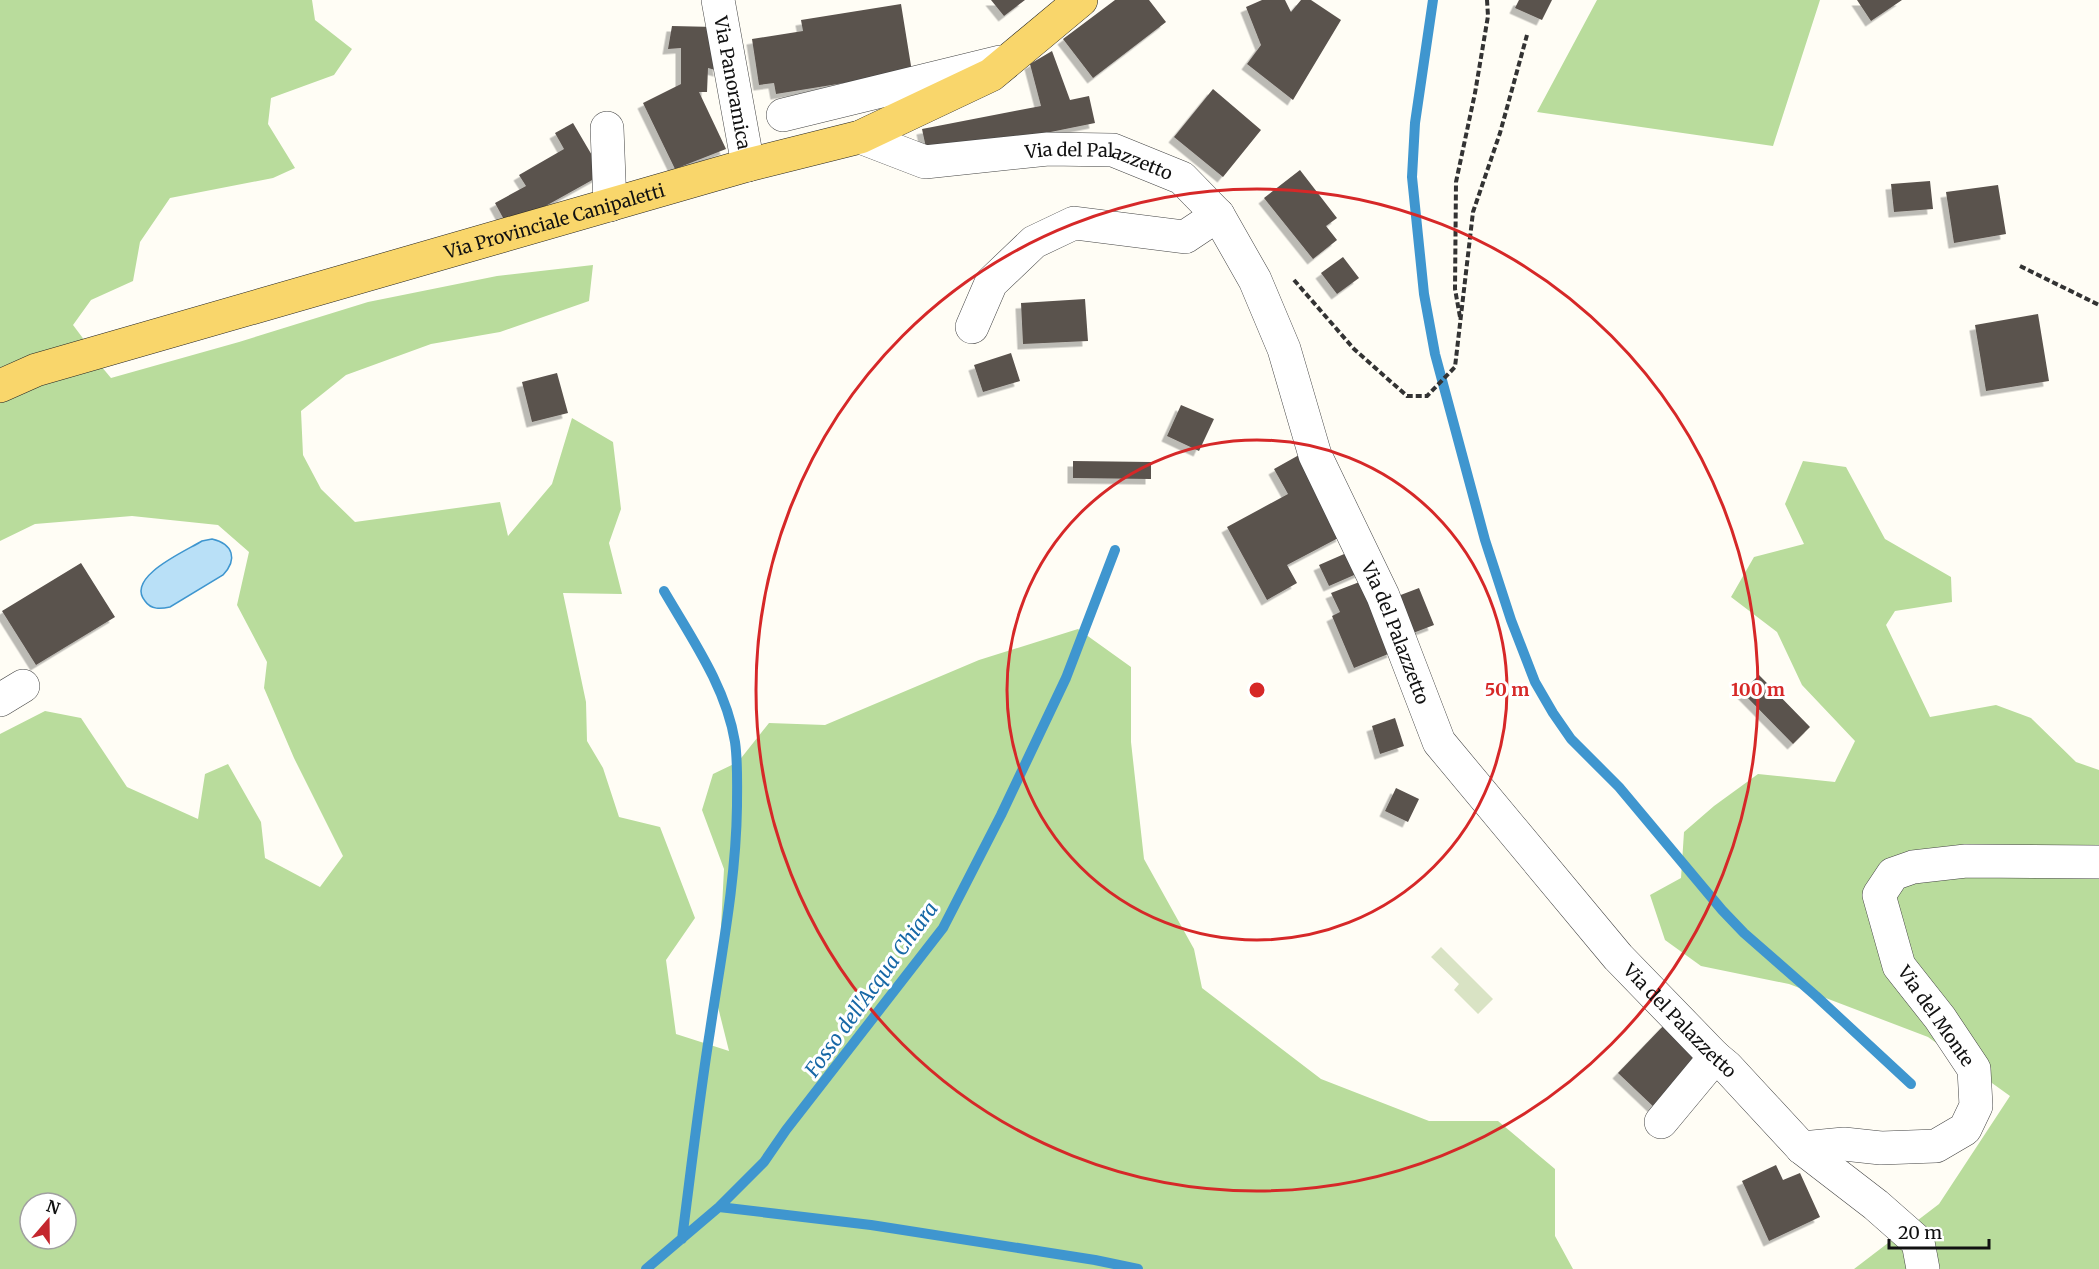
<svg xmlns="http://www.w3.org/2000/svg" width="2099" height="1269" viewBox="0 0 2099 1269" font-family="Merriweather,serif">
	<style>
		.forest { fill: #b9dc9c; fill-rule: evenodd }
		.cemetery { fill: #d9e3c4 }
		.water { fill: #b9e0f7; stroke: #3f96cf; stroke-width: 1.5 }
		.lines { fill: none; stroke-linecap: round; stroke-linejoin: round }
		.stream { stroke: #3f96cf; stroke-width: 10 }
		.building { fill: #5a524d; filter: url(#shadow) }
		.minor-casing { stroke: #444; stroke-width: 34 }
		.major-casing { stroke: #222; stroke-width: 34 }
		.path { stroke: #333; stroke-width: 4; stroke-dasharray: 6 3; stroke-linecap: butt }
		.minor { stroke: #fff; stroke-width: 33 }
		.major { stroke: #f9d66b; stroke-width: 33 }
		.ring { fill: none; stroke: #d62828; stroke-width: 3 }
		.labels { text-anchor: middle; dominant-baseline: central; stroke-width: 6; stroke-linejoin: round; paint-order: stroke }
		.street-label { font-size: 18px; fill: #111; stroke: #fff }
		.water-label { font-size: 20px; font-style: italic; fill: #1768a6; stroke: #fff }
		.centre { fill: #d62828; stroke: #fff; stroke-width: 3 }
		.ring-label { font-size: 18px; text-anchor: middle; font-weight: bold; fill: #d62828; stroke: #fff; stroke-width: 6; stroke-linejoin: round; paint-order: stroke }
	</style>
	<defs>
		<filter id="shadow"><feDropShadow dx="-5.5" dy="5.5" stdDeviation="0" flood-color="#0004"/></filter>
	</defs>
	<rect width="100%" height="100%" fill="#fffdf5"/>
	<path class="forest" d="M 0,0 L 312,0 L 315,20 L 352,49 L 334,75 L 271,98 L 268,124 L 295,168 L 273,178 L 170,198 L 140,242 L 133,281 L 91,300 L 73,325 L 85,341 L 29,356 L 0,368 Z
		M 1597,0 L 1820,0 L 1773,146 L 1537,112 Z
		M 593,265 L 589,301 L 500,332 L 431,344 L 346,375 L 301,411 L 303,455 L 321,489 L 355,522 L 500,502 L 508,536 L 552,484 L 572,418 L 613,442 L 621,509 L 609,543 L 622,594 L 563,593 L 586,702 L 587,741 L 603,768 L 619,817 L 660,827 L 695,918 L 666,960 L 676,1034 L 729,1051 L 717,1003 L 724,869 L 702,810 L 713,774 L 738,762 L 769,723 L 825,725 L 979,660 L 1078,629 L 1131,667 L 1131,742 L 1144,859 L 1194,949 L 1202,988 L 1321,1079 L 1429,1121 L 1498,1121 L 1555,1169 L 1555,1236 L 1573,1269 L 0,1269 L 0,734 L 45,711 L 81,718 L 127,787 L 198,819 L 205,774 L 228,764 L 261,822 L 265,858 L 320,887 L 343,856 L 294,758 L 264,688 L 267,662 L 237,605 L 249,552 L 218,525 L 132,516 L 35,524 L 0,541 L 0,400 L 40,381 L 101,366 L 111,378 L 239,342 L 368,302 L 497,276 ZM 30,1203 L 66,1203 L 66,1239 L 30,1239 Z
		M 1803,461 L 1846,467 L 1885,539 L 1951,577 L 1952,602 L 1895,611 L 1886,625 L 1930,717 L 1996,705 L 2031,718 L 2076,762 L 2099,770 L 2099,1269 L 1854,1269 L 1939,1204 L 2010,1096 L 1928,1037 L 1789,984 L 1701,966 L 1665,940 L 1650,895 L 1681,878 L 1684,832 L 1714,806 L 1758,774 L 1835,782 L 1855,741 L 1802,685 L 1777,632 L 1731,597 L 1754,557 L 1804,544 L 1785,504 Z"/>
	<path class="cemetery" d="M 1441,947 L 1493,999 L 1478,1014 L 1454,990 L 1459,984 L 1431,957 Z"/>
	<path class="water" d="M 212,539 C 233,544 238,559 223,575 L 170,607 C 161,609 151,610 145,601 C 125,577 186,551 202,541 Z"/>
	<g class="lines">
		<path class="stream" d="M 1433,0 L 1415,123 L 1412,177 L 1424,294 L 1435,354 L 1485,540 L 1511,620 L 1535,682 L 1553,713 L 1571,739 L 1619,787 L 1722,910 L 1744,933 L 1816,996 L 1911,1084
			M 664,591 C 692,639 726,687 735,742 C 738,763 737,785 737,806 C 736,882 721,956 710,1031 C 699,1100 691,1170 682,1239
			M 719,1207 L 871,1225 L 1095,1260 L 1138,1269
			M 646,1269 L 719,1207 L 764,1162 L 786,1130 L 943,928 L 1001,815 L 1066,678 L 1115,550"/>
	</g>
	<path class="building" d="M 991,0 L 1025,0 L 1004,16 Z
		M 1115,0 L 1149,0 L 1166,22 L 1093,78 L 1063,39 Z
		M 1262,0 L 1285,0 L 1291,12 L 1301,0 L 1311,0 L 1341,20 L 1293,100 L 1247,64 L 1261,45 L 1246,7 Z
		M 1519,0 L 1552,0 L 1542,20 L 1515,8 Z
		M 1857,0 L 1902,0 L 1871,21 Z
		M 901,4 L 912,72 L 776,94 L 774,83 L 759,85 L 752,39 L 803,31 L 801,20 Z
		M 672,26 L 715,27 L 719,71 L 708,68 L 707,92 L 699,92 L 726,149 L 675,169 L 643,103 L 681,84 L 681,48 L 668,49 Z
		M 1052,51 L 1070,100 L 1089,96 L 1095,123 L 928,157 L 922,129 L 1041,106 L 1030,64 Z
		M 1213,89 L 1261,130 L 1223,177 L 1174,137 Z
		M 573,123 L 603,174 L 508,227 L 495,203 L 526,186 L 519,175 L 564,149 L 555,133 Z
		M 1300,170 L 1337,218 L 1326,226 L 1337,240 L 1313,259 L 1264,198 Z
		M 1930,181 L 1933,209 L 1894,212 L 1891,184 Z
		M 1998,185 L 2006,234 L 1954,243 L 1946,192 Z
		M 1343,257 L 1359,278 L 1337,294 L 1321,273 Z
		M 1085,299 L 1088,341 L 1023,344 L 1021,303 Z
		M 2038,314 L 2049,381 L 1986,391 L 1975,325 Z
		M 1011,353 L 1020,381 L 983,392 L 974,365 Z
		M 557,373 L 568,413 L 532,422 L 522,382 Z
		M 1181,405 L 1214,419 L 1199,451 L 1167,436 Z
		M 1299,455 L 1342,536 L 1287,565 L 1297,583 L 1267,600 L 1227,527 L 1288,494 L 1274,469 Z
		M 1073,461 L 1151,462 L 1151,479 L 1073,478 Z
		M 1351,551 L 1361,572 L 1329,586 L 1319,565 Z
		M 81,563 L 115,617 L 36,665 L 2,611 Z
		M 1362,581 L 1393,652 L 1354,668 L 1332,616 L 1340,612 L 1331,593 Z
		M 1419,588 L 1434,625 L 1413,633 L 1398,596 Z
		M 1759,675 L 1810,727 L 1793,744 L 1742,692 Z
		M 1395,718 L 1404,746 L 1380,754 L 1372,726 Z
		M 1396,788 L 1419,799 L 1408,822 L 1385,811 Z
		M 1666,1023 L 1705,1060 L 1657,1110 L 1618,1073 Z
		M 1776,1165 L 1783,1180 L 1800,1173 L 1820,1217 L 1769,1241 L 1742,1181 Z"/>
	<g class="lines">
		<defs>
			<g id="minor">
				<path id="s1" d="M 718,0 L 748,165"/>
				<path d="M 783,115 L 1000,62"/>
				<path d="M 607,128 L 610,205"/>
				<path id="s2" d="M 860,137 L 925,162 L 1048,149 L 1113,150 L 1182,178 L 1218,215 L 1255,280 L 1284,349 L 1315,455 L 1383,596 L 1439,742 L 1618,957 L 1715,1057 L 1727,1067 L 1802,1148 L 1876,1205 L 1918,1242 L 1923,1269"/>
				<path d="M 972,327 L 991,283 L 1034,242 L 1074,223 L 1185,237 L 1218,215"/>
				<path d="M 0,700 L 23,686"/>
				<path d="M 1661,1122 L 1715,1057"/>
				<path d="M 1802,1148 L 1844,1144 L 1881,1148 L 1936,1146 L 1965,1129 L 1976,1106 L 1974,1069 L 1940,1018 L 1899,966 L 1879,895 L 1893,874 L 1913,867 L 1966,861 L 2099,862"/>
			</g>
			<g id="major">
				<path id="s3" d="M 0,386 L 36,370 L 748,165 L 860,137 L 991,75 L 1081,0"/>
			</g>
		</defs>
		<use href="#minor" class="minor-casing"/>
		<use href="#major" class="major-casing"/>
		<path class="path" d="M 2020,266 L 2099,305
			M 1294,280 L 1354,349 L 1407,396 L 1427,396 L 1455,367 L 1473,212 L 1500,133 L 1527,35
			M 1460,317 L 1455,289 L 1456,182 L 1475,93 L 1488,16 L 1487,0"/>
		<use href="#minor" class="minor"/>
		<use href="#major" class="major"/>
	</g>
	<g class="ring">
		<circle cx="1257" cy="690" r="250"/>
		<circle cx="1257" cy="690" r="501"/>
	</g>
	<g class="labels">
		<g class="street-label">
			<text stroke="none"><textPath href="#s1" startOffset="84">Via Panoramica</textPath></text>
			<text stroke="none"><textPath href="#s2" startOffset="246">Via del Palazzetto</textPath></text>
			<text stroke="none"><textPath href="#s3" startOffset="579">Via Provinciale Canipaletti</textPath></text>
			<text stroke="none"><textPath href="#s2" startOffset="840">Via del Palazzetto</textPath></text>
			<text transform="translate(1936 1016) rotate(55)">Via del Monte</text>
			<text stroke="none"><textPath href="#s2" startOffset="1326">Via del Palazzetto</textPath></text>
		</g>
		<g class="water-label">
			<text transform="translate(871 989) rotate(-54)">Fosso dell'Acqua Chiara</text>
		</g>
	</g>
	<circle cx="1257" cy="690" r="9" class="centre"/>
	<g class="ring-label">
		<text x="1507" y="696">50 m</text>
		<text x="1758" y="696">100 m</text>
	</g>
	<g transform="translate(48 1221) rotate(20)"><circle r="28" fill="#ffffff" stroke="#a0a0a0" stroke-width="1.5"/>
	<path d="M0-4.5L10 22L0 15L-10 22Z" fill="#c4262e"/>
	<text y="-9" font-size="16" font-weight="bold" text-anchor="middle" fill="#111111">N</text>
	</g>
	<path d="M1889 1239v9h100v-9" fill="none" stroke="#111111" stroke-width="3"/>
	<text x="1898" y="1239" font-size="18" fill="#111111" stroke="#ffffff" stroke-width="4.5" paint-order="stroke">20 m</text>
</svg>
